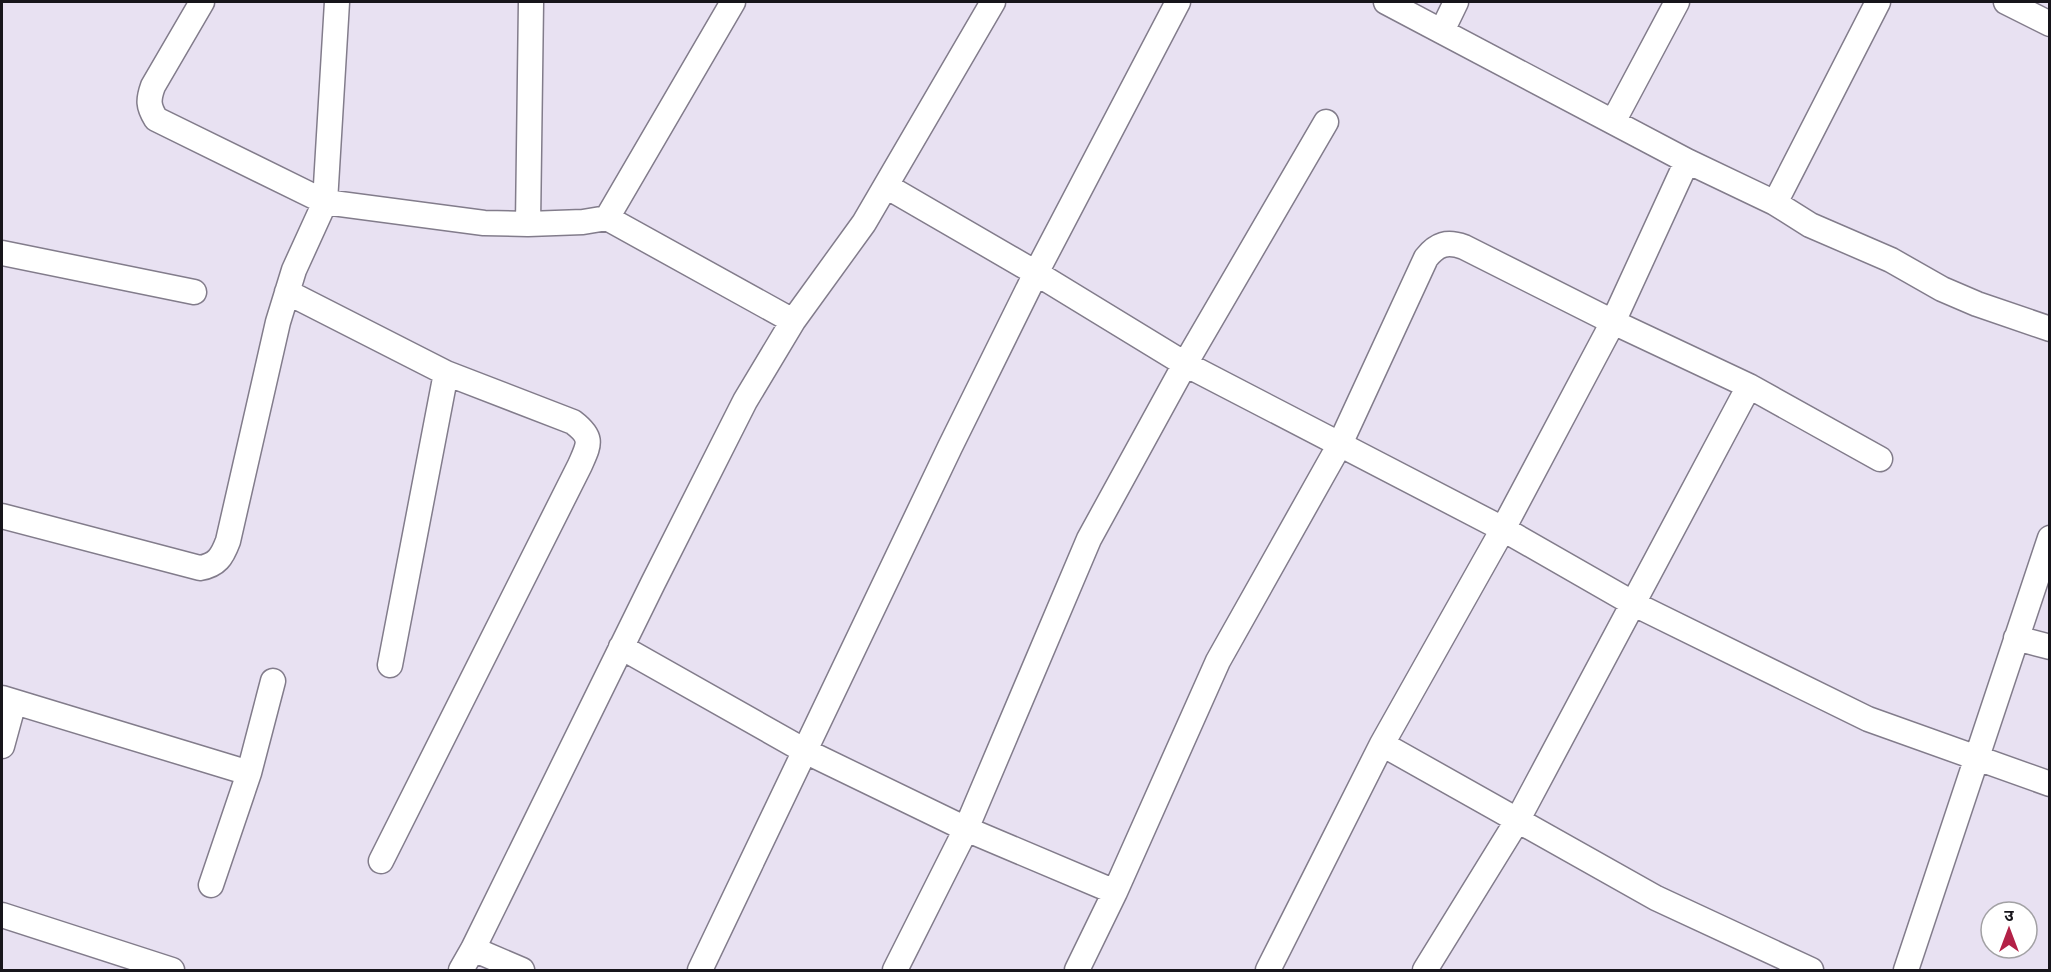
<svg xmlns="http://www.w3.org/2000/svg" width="2051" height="972" viewBox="0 0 2051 972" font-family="'Roboto Condensed','Noto Sans Devanagari',sans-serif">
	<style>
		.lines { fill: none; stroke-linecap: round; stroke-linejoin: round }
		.minor-casing { stroke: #827c8b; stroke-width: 27 }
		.minor { stroke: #fff; stroke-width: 24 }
	</style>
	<rect width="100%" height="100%" fill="#e8e1f2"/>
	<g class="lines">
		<defs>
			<path id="minor" d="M 202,2 L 153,86 C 148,100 148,106 156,119 L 325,202 L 484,223 L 528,224 L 531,2
				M 2006,2 L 2050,24
				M 1442,31 L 1456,2
				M 1613,122 L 1677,2
				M 1687,161 L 1775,203 L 1810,225 L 1891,260 L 1942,289 L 1977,304 L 2050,329
				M 886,186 L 1036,273 L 1185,364 L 1503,529 L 1634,604 L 1868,719 L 2050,784
				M 1775,203 L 1878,2
				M 607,218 L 733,2
				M 528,224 L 583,222 L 607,218 L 793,321
				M 2,253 L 194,292
				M 287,292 L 446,373 L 573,422 C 594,438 589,444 580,465 L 381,861
				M 1749,386 L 1880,459
				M 2,516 L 200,568 C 217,565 222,557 228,541 L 278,322 L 294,270 L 325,202 L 337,2
				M 2016,638 L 2050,647
				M 621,647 L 805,751 L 966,829 L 1115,892
				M 390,665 L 446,373
				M 2,698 L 249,773 L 273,681
				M 1382,744 L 1656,898 L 1811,970
				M 2,746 L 14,702
				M 211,885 L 249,773
				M 2,915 L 172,970
				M 473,949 L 522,970
				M 461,970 L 473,949 L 653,583 L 745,401 L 793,321 L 864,223 L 993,2
				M 700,970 L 950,447 L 1036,273 L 1178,2
				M 895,970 L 966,829 L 1089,539 L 1185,364 L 1326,122
				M 1077,970 L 1115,892 L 1218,661 L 1340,444 L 1426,258 C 1437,244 1447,241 1464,247 L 1613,322 L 1749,386 L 1517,821 L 1425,970
				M 1268,970 L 1382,744 L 1503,529 L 1613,322 L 1687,161 L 1386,2
				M 1906,970 L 2050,538"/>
		</defs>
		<use href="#minor" class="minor-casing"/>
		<use href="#minor" class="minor"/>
	</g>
	<rect width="2051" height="972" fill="none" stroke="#17151b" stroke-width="6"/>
	<g transform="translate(2009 930)"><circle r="28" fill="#ffffff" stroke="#a2a1a4" stroke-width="1.5"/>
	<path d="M0-4.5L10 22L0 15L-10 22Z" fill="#b32147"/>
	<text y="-9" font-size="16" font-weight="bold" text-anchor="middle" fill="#17151b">उ</text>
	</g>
</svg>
